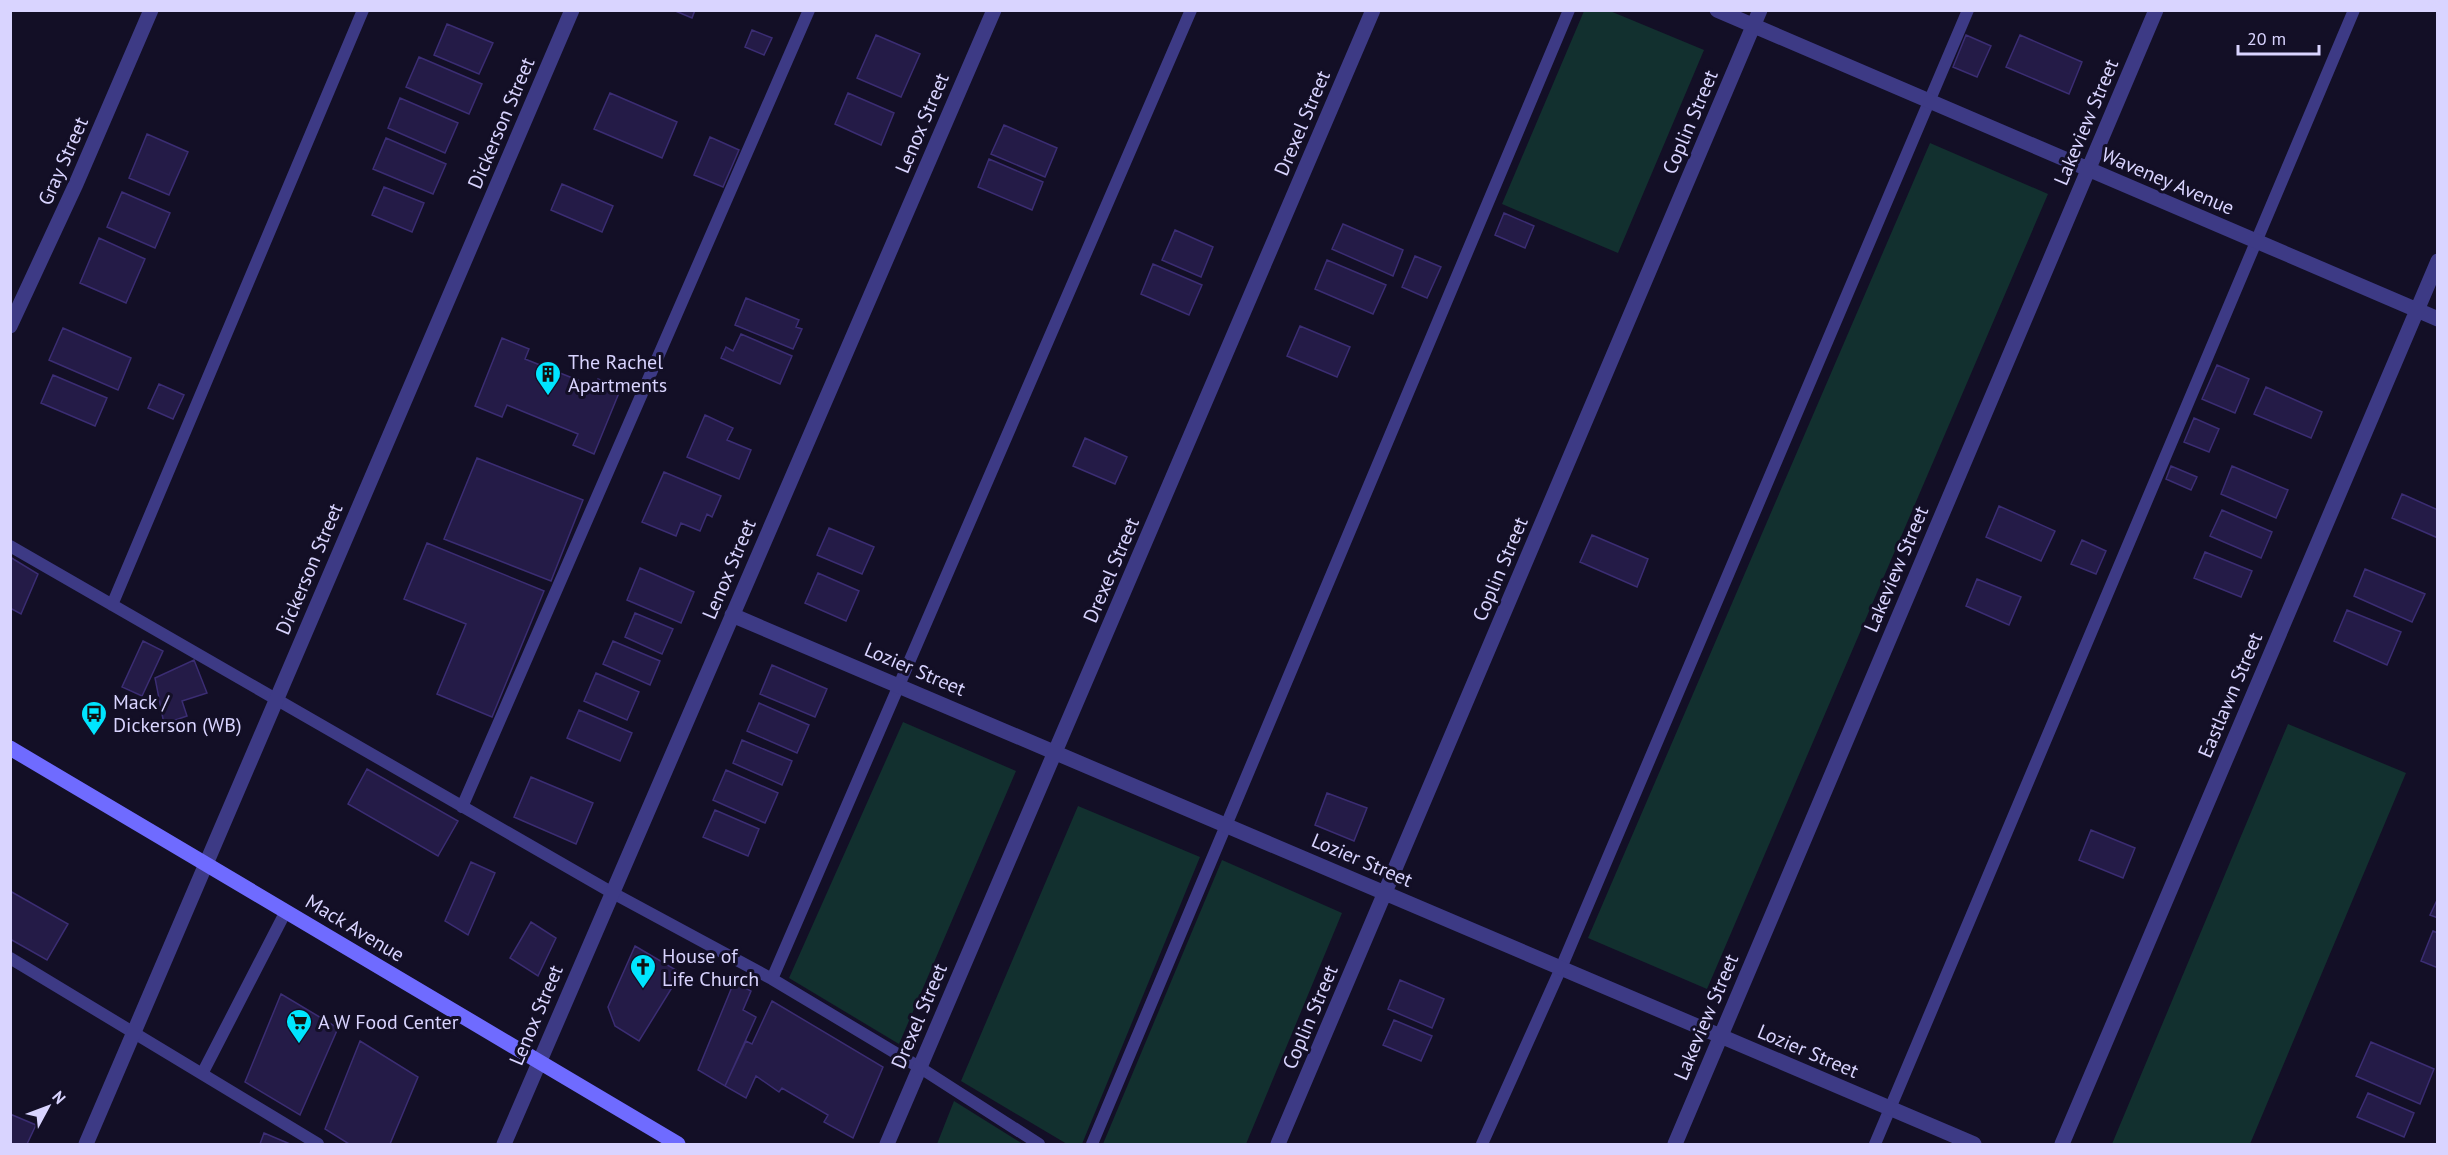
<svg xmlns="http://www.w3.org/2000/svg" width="2448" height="1155" viewBox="0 0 2448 1155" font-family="'PT Sans',sans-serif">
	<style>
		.green { fill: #12302f }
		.building { fill: #241b47; stroke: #3b2d73; stroke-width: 1.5 }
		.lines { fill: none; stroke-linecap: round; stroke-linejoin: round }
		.service { stroke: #3d3a85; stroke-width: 12 }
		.minor { stroke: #3d3a85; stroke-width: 15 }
		.secondary { stroke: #6f6bff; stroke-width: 15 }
		.labels { text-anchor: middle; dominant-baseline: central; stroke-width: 6; stroke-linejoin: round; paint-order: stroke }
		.street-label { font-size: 20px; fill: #d9d4ff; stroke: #130f26 }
		.poi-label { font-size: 20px; fill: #d9d4ff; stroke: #130f26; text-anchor: start }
	</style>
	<rect width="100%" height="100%" fill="#130f26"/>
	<path class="green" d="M 1584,11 L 1610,11 L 1704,50 L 1618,253 L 1502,204 Z
		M 1930,143 L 2048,194 L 1707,989 L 1588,938 Z
		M 903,722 L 1016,771 L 899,1044 L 789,978 Z
		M 2288,724 L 2406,773 L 2250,1144 L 2112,1144 Z
		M 1078,806 L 1200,857 L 1082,1144 L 1067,1144 L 961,1081 Z
		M 1222,860 L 1342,913 L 1246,1144 L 1103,1144 Z
		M 954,1101 L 1023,1144 L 937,1144 Z"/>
	<path class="building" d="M 673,10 L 695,10 L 692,18 Z
		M 447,24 L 493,43 L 479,74 L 434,55 Z
		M 752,30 L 772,38 L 764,55 L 745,47 Z
		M 876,35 L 920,54 L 901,97 L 857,78 Z
		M 1966,35 L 1991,46 L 1977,77 L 1953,67 Z
		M 2020,35 L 2082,62 L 2069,94 L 2006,67 Z
		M 419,57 L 482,84 L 469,114 L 406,87 Z
		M 610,93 L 677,122 L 662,158 L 594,129 Z
		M 848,93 L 894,113 L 881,145 L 835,124 Z
		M 400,98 L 458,123 L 445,153 L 388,128 Z
		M 1004,125 L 1057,148 L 1045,177 L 991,154 Z
		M 147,134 L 188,152 L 169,195 L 129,178 Z
		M 710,137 L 739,150 L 723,187 L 694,175 Z
		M 386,138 L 446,164 L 433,194 L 373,169 Z
		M 989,159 L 1043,182 L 1032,210 L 978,187 Z
		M 562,184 L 613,206 L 602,232 L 551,210 Z
		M 384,187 L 424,203 L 412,232 L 372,215 Z
		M 122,192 L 170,213 L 155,248 L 107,227 Z
		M 1504,213 L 1534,226 L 1525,248 L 1495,235 Z
		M 1343,224 L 1403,250 L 1393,276 L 1332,249 Z
		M 1175,230 L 1213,247 L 1201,277 L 1162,260 Z
		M 99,238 L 145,259 L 126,303 L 80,283 Z
		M 1415,256 L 1441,267 L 1427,298 L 1402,287 Z
		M 1327,260 L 1386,285 L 1373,314 L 1315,289 Z
		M 1153,264 L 1202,285 L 1189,315 L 1141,294 Z
		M 746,298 L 799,320 L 796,327 L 802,329 L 793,349 L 735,325 Z
		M 1300,326 L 1350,347 L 1337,377 L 1287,356 Z
		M 63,328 L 131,358 L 118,390 L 49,360 Z
		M 741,334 L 792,356 L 780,384 L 721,358 L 726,347 L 733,351 Z
		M 502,338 L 529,349 L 525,359 L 595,387 L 598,379 L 621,388 L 594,454 L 573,445 L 578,434 L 507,405 L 502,417 L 475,406 Z
		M 2217,365 L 2249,379 L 2235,413 L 2202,399 Z
		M 53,375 L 107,398 L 95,426 L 41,403 Z
		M 159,384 L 184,395 L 173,419 L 148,408 Z
		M 2266,387 L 2322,412 L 2311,438 L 2254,414 Z
		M 705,415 L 733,428 L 727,440 L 751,450 L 739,479 L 687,457 Z
		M 2194,418 L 2219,429 L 2209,452 L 2184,442 Z
		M 1085,438 L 1127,457 L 1115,484 L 1073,466 Z
		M 477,458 L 583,500 L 551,581 L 444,539 Z
		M 2171,466 L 2197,477 L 2191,490 L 2166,479 Z
		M 2232,466 L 2288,490 L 2276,518 L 2221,494 Z
		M 664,472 L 721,496 L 712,517 L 707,514 L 700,531 L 681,523 L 676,536 L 642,522 Z
		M 2402,494 L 2438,510 L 2438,538 L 2392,518 Z
		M 1999,506 L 2055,531 L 2041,561 L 1986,537 Z
		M 2222,510 L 2272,532 L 2261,558 L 2210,536 Z
		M 829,528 L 874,547 L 862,574 L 817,555 Z
		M 1592,535 L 1648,559 L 1637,587 L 1580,562 Z
		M 2082,540 L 2106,551 L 2096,574 L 2071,564 Z
		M 427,543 L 544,591 L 492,717 L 437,694 L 466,624 L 404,599 Z
		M 2205,552 L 2252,571 L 2241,597 L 2194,578 Z
		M 10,557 L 38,574 L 21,614 L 10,608 Z
		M 640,568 L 694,592 L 681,623 L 627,600 Z
		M 2365,569 L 2425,594 L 2412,622 L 2354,596 Z
		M 818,573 L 859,591 L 846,621 L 805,603 Z
		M 1977,579 L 2021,597 L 2009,625 L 1966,606 Z
		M 2347,610 L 2401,632 L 2387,665 L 2334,641 Z
		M 635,613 L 673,629 L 662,654 L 625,637 Z
		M 143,641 L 163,651 L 142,696 L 122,687 Z
		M 613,641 L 660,661 L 650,685 L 603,664 Z
		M 194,660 L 207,693 L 182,701 L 187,716 L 164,724 L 155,678 Z
		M 772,665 L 827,689 L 815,717 L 760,694 Z
		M 596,673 L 639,692 L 627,720 L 584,701 Z
		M 759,703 L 809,725 L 797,753 L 747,731 Z
		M 579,710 L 632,733 L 620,761 L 567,738 Z
		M 742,740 L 792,761 L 782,785 L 733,763 Z
		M 367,769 L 458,821 L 438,856 L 348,804 Z
		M 726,770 L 778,793 L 765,823 L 713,800 Z
		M 531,777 L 593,803 L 576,844 L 514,817 Z
		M 1327,793 L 1367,808 L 1354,841 L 1315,825 Z
		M 715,810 L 759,829 L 748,856 L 703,837 Z
		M 2091,830 L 2135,848 L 2123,878 L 2079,860 Z
		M 471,862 L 495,873 L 468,935 L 445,921 Z
		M 10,891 L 68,924 L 47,960 L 10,939 Z
		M 2438,898 L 2438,918 L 2430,915 Z
		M 531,922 L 556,938 L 538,976 L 510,958 Z
		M 2433,931 L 2438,933 L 2438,968 L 2421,961 Z
		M 635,946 L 681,973 L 639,1041 L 615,1026 L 608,1007 Z
		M 1400,980 L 1444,999 L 1432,1028 L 1388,1009 Z
		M 734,982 L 751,991 L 743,1010 L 756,1017 L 725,1086 L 698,1070 Z
		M 281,994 L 338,1028 L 300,1115 L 245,1082 Z
		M 772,1001 L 883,1067 L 853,1138 L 824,1122 L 828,1115 L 782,1088 L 779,1092 L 756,1076 L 746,1098 L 725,1086 L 746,1041 L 752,1044 Z
		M 1394,1020 L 1432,1036 L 1421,1061 L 1383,1045 Z
		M 360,1041 L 418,1077 L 390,1144 L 349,1144 L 325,1129 Z
		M 2371,1042 L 2434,1069 L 2420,1104 L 2356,1076 Z
		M 2368,1093 L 2414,1113 L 2404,1137 L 2357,1117 Z
		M 10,1114 L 36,1125 L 27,1144 L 10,1144 Z
		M 264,1133 L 290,1144 L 260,1144 Z"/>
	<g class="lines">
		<path class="service" d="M 10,546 L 611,892 L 772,979 L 919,1067 L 1039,1144
			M 112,605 L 363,10
			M 462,807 L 809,10
			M 10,958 L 318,1144
			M 772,979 L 1191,10
			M 202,1074 L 286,911
			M 1092,1144 L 1569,10
			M 1482,1144 L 1561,968 L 1968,10
			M 1875,1144 L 2354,10"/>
		<path class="minor" d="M 1717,10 L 2438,319
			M 10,326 L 76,184 L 151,10
			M 732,615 L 1974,1144
			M 86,1144 L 572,10
			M 504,1144 L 994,10
			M 887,1144 L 1373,10
			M 1278,1144 L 1760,10
			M 1675,1144 L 2156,10
			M 2062,1144 L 2438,261"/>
		<path class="secondary" d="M 10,748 L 678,1144"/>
	</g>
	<defs>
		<symbol id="building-pin" viewBox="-11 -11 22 30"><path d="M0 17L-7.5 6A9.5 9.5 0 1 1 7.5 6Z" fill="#00e5ff" stroke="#130f26"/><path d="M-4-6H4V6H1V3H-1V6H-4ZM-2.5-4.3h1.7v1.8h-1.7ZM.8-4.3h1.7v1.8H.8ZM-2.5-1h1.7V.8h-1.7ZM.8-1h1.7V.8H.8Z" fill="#111"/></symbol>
		<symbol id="bus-pin" viewBox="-11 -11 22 30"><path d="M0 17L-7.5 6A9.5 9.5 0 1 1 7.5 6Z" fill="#00e5ff" stroke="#130f26"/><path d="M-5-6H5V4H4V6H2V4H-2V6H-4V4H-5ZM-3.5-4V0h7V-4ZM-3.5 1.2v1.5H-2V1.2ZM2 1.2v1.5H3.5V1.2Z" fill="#111"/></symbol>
		<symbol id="church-pin" viewBox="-11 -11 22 30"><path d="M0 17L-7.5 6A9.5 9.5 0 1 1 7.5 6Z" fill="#00e5ff" stroke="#130f26"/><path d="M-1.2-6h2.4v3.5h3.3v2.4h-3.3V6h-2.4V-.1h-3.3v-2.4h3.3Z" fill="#111"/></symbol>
		<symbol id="supermarket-pin" viewBox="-11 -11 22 30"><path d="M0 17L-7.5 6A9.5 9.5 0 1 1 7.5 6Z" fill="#00e5ff" stroke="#130f26"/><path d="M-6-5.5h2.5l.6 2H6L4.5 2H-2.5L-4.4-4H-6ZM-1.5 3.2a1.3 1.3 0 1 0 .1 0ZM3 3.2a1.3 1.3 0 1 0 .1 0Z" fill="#111"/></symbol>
	</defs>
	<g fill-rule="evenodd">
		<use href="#building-pin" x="533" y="359" width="30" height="40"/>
		<use href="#bus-pin" x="79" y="699" width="30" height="40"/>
		<use href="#church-pin" x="628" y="952" width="30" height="40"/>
		<use href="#supermarket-pin" x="284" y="1007" width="30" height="40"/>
	</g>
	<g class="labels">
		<g class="street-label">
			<text transform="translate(1690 122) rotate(-67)">Coplin Street</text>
			<text transform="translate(2086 122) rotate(-67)">Lakeview Street</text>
			<text transform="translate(501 123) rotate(-67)">Dickerson Street</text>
			<text transform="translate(922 123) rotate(-67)">Lenox Street</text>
			<text transform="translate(1302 123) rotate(-67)">Drexel Street</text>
			<text transform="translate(63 161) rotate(-66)">Gray Street</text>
			<text transform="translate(2168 181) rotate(23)">Waveney Avenue</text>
			<text transform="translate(309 569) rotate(-67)">Dickerson Street</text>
			<text transform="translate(729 569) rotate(-67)">Lenox Street</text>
			<text transform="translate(1500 569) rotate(-67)">Coplin Street</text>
			<text transform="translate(1896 569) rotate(-67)">Lakeview Street</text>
			<text transform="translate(1111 570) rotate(-67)">Drexel Street</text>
			<text transform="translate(915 669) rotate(23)">Lozier Street</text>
			<text transform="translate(2230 695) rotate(-67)">Eastlawn Street</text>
			<text transform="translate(1362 860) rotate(23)">Lozier Street</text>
			<text transform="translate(355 928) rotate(31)">Mack Avenue</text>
			<text transform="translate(536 1015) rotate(-67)">Lenox Street</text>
			<text transform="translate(919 1016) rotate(-67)">Drexel Street</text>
			<text transform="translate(1310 1017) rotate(-67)">Coplin Street</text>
			<text transform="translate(1706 1017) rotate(-67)">Lakeview Street</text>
			<text transform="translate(1808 1051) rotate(23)">Lozier Street</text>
		</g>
		<g class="poi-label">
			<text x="568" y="362">The Rachel<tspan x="568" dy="23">Apartments</tspan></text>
			<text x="113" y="702">Mack /<tspan x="113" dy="23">Dickerson (WB)</tspan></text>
			<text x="662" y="956">House of<tspan x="662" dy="23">Life Church</tspan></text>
			<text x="318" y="1022">A W Food Center</text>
		</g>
	</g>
	<rect width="2448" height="1155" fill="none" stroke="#d9d4ff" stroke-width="24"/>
	<g transform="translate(48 1107) rotate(49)" stroke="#130f26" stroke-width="4.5" paint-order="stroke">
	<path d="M0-4.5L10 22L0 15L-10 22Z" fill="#d9d4ff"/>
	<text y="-9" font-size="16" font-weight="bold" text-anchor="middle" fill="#d9d4ff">N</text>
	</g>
	<path d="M2238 45v9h81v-9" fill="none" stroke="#d9d4ff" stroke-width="3"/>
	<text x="2247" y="45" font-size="18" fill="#d9d4ff" stroke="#130f26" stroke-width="4.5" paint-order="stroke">20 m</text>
</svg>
